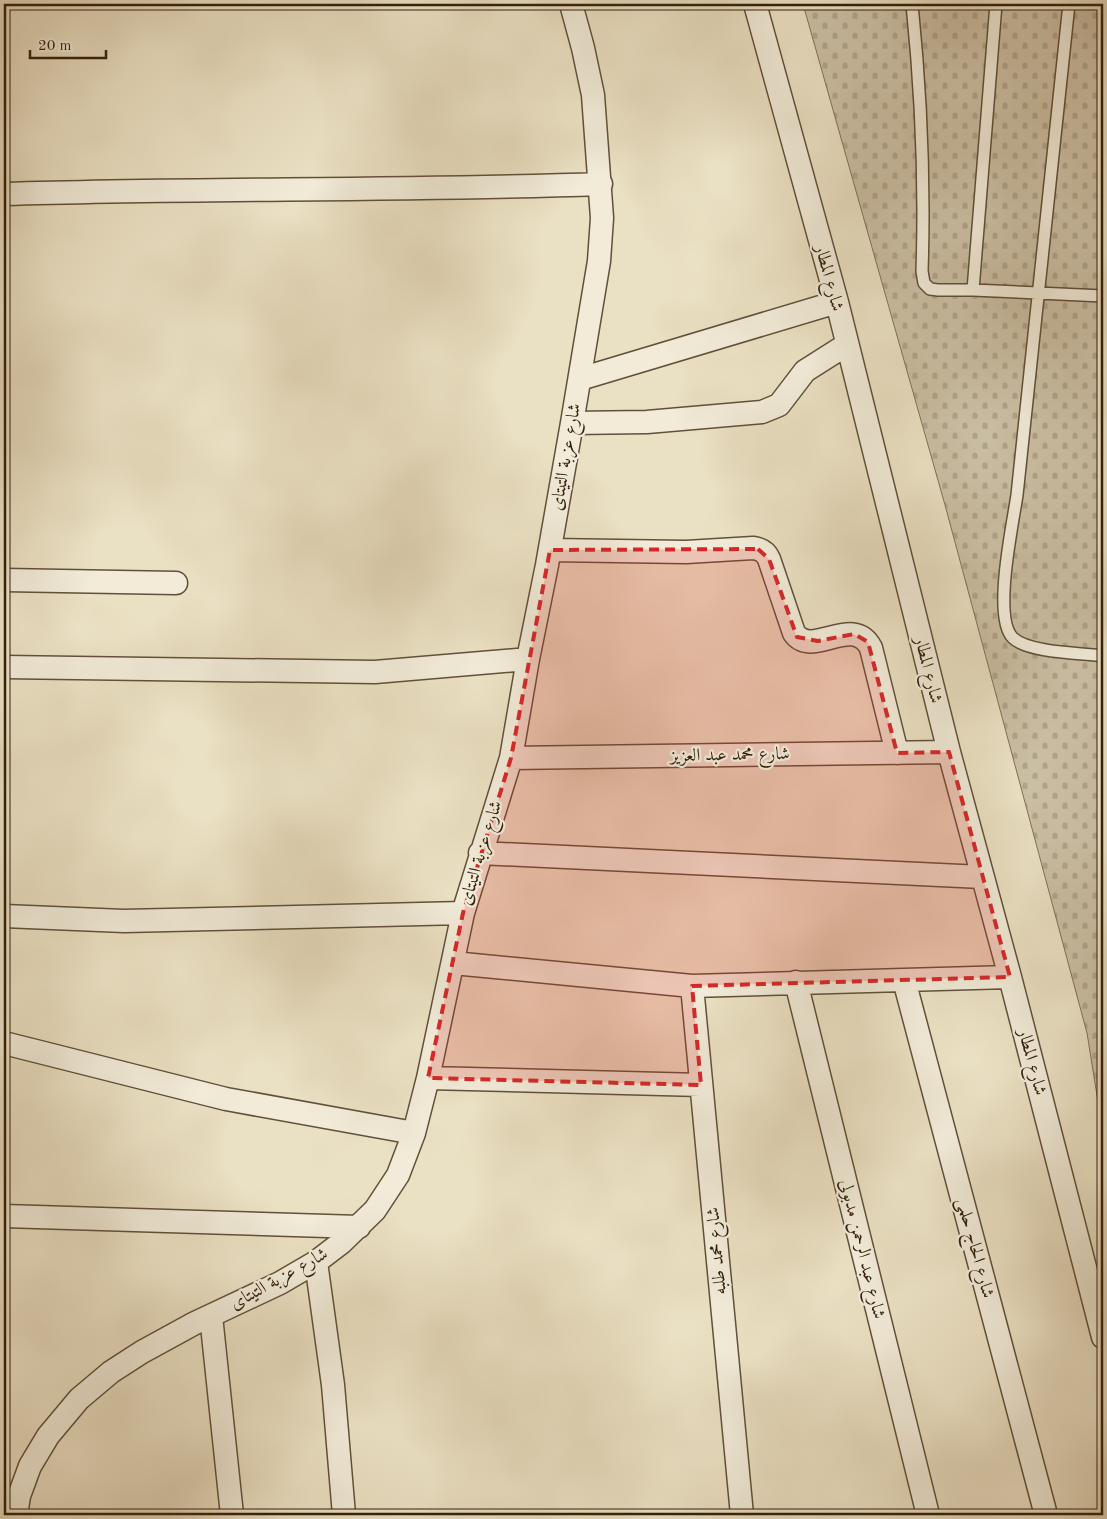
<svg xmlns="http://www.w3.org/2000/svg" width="1107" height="1519" viewBox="0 0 1107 1519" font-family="'Old Standard TT',Amiri,serif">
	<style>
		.cemetery { fill: url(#cemetery-stones); stroke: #7f7058 }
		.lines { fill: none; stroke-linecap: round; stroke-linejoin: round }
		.lane-casing { stroke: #61503a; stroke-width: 14 }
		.street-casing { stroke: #61503a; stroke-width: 25 }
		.secondary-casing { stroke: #33200c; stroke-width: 30 }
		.lane { stroke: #f1ebd8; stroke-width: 11 }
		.street { stroke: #f1ebd8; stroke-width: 22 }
		.secondary { stroke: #f1ebd8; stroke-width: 28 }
		.marked { fill: #d62828; fill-opacity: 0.2; stroke: #d62828; stroke-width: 4; stroke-dasharray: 10 6; stroke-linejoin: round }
		.labels { text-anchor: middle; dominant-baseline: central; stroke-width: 4.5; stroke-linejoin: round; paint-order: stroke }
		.street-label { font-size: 18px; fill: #33200c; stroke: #f1ebd8 }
	</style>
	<defs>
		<pattern id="cemetery-stones" width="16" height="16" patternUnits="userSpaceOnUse" patternTransform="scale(1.25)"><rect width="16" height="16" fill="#cbbfa4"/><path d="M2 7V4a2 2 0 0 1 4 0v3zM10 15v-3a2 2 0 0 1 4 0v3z" fill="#afa48c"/></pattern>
	</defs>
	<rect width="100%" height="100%" fill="#eae0c3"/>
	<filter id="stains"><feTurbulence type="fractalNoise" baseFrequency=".004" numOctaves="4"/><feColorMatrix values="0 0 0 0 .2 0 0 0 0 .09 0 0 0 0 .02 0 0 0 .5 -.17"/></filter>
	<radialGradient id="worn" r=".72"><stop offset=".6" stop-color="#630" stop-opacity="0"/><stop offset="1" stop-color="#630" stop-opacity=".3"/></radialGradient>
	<path class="cemetery" d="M 803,4 L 1103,4 L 1103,1133 L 1087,1033 L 945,505 Z"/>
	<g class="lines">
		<defs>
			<path id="lane" d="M 912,4 C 921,92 925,182 922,271 L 924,283 L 930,289 L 938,290 L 973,290 L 1103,296
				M 1069,4 L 1017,495 C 1013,523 992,618 1013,638 C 1029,653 1082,653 1103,656
				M 973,290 L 996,4"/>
			<path id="street" d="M 755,4 L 837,302 L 949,752 L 1010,977 L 1103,1337
				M 4,194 C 203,188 402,191 601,184
				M 580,379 L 837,302
				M 572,423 L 647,422 L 762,412 L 779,405 L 805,371 L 846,345
				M 550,550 L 686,552 L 753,548 C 761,549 766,552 769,559 L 794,633 C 812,659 853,613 871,648 L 897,753
				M 4,580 L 176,583
				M 4,667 L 375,672 L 528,659
				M 511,758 L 949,752
				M 480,853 L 982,877
				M 4,916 L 124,921 L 463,913
				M 453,963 L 692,986 L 1010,977
				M 904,980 L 1046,1515
				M 796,982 L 928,1515
				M 692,986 L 742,1515
				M 4,1043 L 226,1099 L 414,1133
				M 428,1078 L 701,1085
				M 4,1216 L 359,1227
				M 316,1262 L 333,1385 L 344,1515
				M 211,1316 L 232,1515
				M 16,1515 L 19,1496 L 30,1466 L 48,1436 L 79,1399 L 111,1372 L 142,1352 L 195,1323 L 280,1283 L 316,1262 L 341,1243 L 375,1210 L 398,1175 L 414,1133 L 428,1078 L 463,913 L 511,758 L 528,659 L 547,565 L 572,423 L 599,261 L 602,218 L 593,95 L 583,48 L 571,4"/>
			<path id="secondary" d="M 4,1515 L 5,1515"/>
		</defs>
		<use href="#lane" class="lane-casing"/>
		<use href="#street" class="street-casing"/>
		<use href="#secondary" class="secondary-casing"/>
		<use href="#lane" class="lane"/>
		<use href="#street" class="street"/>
		<use href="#secondary" class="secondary"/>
	</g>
	<path class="marked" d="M 758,549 L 769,559 L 797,637 L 818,641 L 854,634 L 868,642 L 897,753 L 949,752 L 1010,977 L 692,986 L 701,1085 L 428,1078 L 463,913 L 511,758 L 550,550 Z"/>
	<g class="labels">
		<g class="street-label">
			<text transform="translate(829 278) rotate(75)">شارع المطار</text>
			<text transform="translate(566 457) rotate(-80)">شارع عزبة التيتاى</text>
			<text transform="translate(928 670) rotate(76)">شارع المطار</text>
			<text transform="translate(730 755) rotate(-1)">شارع محمد عبد العزيز</text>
			<text transform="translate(481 853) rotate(-73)">شارع عزبة التيتاى</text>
			<text transform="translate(1032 1062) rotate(75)">شارع المطار</text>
			<text transform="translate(975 1248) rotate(75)">شارع الحاج حلمى</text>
			<text transform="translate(862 1249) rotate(76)">شارع عبد الرحمن مدبولى</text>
			<text transform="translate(717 1251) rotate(-95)">شارع محمد طلبه</text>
			<text transform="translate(279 1279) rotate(-29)">شارع عزبة التيتاى</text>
		</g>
	</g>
	<rect width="1107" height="1519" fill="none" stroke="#eae0c3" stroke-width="20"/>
	<rect x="5" y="5" width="1097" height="1509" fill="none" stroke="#33200c" stroke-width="2.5"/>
	<rect x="10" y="10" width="1087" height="1499" fill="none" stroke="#33200c"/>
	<path d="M30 50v8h76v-8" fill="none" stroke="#33200c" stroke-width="2.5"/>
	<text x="38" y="50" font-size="15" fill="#33200c" stroke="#f1ebd8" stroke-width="4" paint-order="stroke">20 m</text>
	<rect width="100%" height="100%" filter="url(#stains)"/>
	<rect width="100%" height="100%" fill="url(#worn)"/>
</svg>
